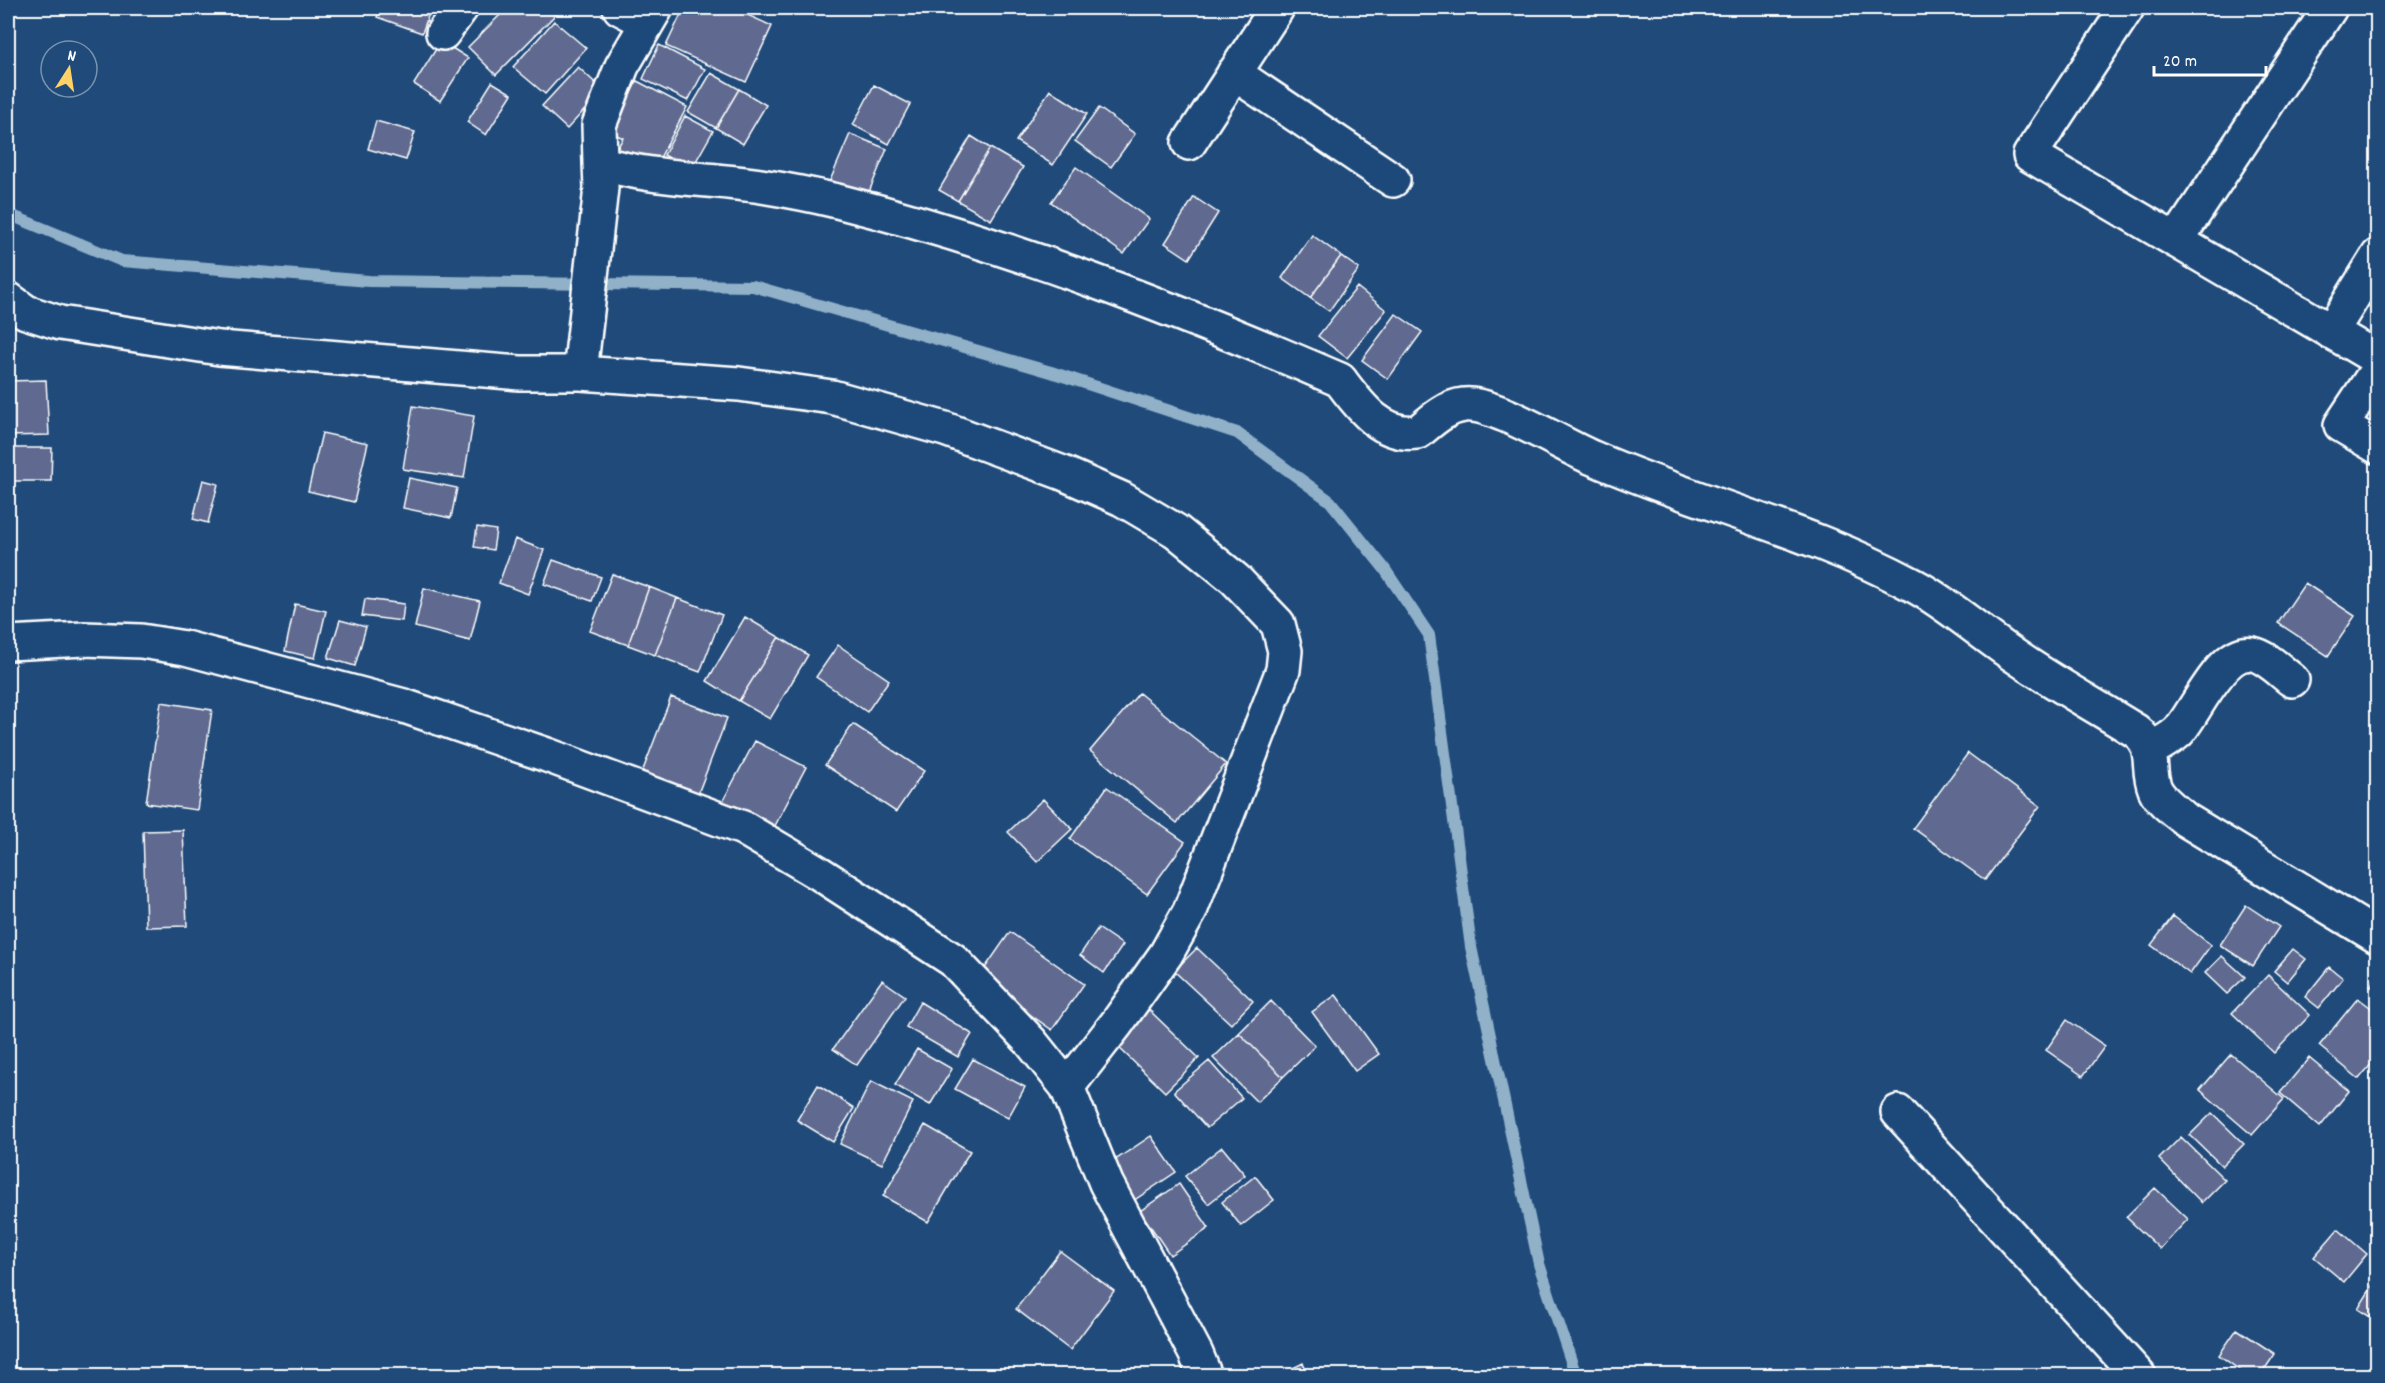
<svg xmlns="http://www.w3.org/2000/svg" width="2385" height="1383" viewBox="0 0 2385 1383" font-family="Dekko,sans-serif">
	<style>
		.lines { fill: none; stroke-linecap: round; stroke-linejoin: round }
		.stream { stroke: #91b1c9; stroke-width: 12 }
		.building { fill: #616a90; stroke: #fff; stroke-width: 1.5 }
		.minor-casing { stroke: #fff; stroke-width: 38 }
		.minor { stroke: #1f4a7a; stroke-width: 33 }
	</style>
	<rect width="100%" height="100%" fill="#1f4a7a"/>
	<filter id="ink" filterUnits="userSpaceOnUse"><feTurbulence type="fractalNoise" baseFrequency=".0167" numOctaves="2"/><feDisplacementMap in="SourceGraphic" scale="12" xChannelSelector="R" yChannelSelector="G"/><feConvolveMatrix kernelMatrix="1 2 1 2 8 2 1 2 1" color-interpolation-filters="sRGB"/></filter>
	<g filter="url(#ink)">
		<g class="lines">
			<path class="stream" d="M 8,214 L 122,261 L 369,281 L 753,286 L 1051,372 L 1237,433 L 1330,501 L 1384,568 L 1429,635 L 1471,947 L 1539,1264 L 1576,1376"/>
		</g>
		<path class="building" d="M 381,8 L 431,8 L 422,33 L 377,17 Z
			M 507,8 L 562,8 L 496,75 L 468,47 Z
			M 684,8 L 732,8 L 772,26 L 746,82 L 666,46 Z
			M 554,21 L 586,48 L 545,94 L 513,67 Z
			M 441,41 L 468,58 L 440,101 L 414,84 Z
			M 659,45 L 705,69 L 688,101 L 643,79 Z
			M 578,67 L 603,90 L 567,129 L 542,106 Z
			M 711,73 L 739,89 L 716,128 L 688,112 Z
			M 637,81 L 687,107 L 654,169 L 616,150 L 623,138 L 611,132 Z
			M 492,82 L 512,94 L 486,135 L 467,122 Z
			M 874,85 L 910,104 L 889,144 L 853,125 Z
			M 739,89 L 766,105 L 743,144 L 716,128 Z
			M 1050,90 L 1087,114 L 1053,165 L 1016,141 Z
			M 1099,108 L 1135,134 L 1111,167 L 1075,141 Z
			M 685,116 L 713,131 L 691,170 L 664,155 Z
			M 376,121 L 415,132 L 406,160 L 368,149 Z
			M 850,134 L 887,149 L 863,206 L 826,190 Z
			M 971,136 L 990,148 L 958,201 L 939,190 Z
			M 990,148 L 1023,167 L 991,220 L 958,201 Z
			M 1076,167 L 1149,219 L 1124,254 L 1051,202 Z
			M 1194,197 L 1218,213 L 1189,259 L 1165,243 Z
			M 1312,235 L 1341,256 L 1310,298 L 1282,278 Z
			M 1341,256 L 1359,269 L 1329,311 L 1310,298 Z
			M 1357,287 L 1386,310 L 1347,358 L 1318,336 Z
			M 1396,314 L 1422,332 L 1388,379 L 1362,360 Z
			M 46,380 L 49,435 L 8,436 L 8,381 Z
			M 413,406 L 474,416 L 464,478 L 403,469 Z
			M 322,433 L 368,443 L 354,502 L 308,491 Z
			M 8,448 L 52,448 L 51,481 L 8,481 Z
			M 409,478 L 457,488 L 451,518 L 403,508 Z
			M 203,480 L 218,484 L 208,523 L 193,519 Z
			M 477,527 L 496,530 L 493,550 L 474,547 Z
			M 515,539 L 544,550 L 528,594 L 499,583 Z
			M 553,560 L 601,577 L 592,601 L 544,584 Z
			M 612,574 L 649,587 L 628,645 L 590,631 Z
			M 2305,583 L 2355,616 L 2328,656 L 2278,623 Z
			M 649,587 L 677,598 L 655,655 L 628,645 Z
			M 424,588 L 480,601 L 470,641 L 415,627 Z
			M 677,598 L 722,615 L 700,672 L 655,655 Z
			M 365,599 L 404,604 L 402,621 L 362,616 Z
			M 295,604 L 326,611 L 315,658 L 285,651 Z
			M 745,617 L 779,637 L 739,701 L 707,681 Z
			M 340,620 L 366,627 L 355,666 L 328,658 Z
			M 779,637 L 808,655 L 770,719 L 739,701 Z
			M 838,645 L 889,680 L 867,712 L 816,677 Z
			M 1139,693 L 1226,764 L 1177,823 L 1090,751 Z
			M 671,697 L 727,718 L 694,804 L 638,783 Z
			M 161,702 L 212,710 L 197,810 L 146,803 Z
			M 853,724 L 924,771 L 896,812 L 825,765 Z
			M 755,741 L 806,767 L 769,837 L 718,810 Z
			M 1968,753 L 2040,806 L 1985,880 L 1913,828 Z
			M 1107,787 L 1185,842 L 1147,894 L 1070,839 Z
			M 1043,799 L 1072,829 L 1037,862 L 1008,832 Z
			M 183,830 L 187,926 L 146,927 L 143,831 Z
			M 2246,905 L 2279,927 L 2253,966 L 2220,945 Z
			M 2173,916 L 2211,945 L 2190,974 L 2151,945 Z
			M 1098,928 L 1123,945 L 1104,973 L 1080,955 Z
			M 1010,932 L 1084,984 L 1052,1030 L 978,978 Z
			M 1197,948 L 1253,1001 L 1231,1024 L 1174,971 Z
			M 2293,949 L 2306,959 L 2287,982 L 2274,971 Z
			M 2222,956 L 2245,977 L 2227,994 L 2205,973 Z
			M 2329,967 L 2343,978 L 2319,1008 L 2305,997 Z
			M 2268,975 L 2310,1015 L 2274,1053 L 2232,1013 Z
			M 2378,975 L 2378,991 L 2370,986 Z
			M 882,980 L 905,996 L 857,1065 L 833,1049 Z
			M 1336,995 L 1379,1054 L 1355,1071 L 1312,1012 Z
			M 2358,998 L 2378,1013 L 2378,1056 L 2359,1079 L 2319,1046 Z
			M 1271,1001 L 1315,1046 L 1283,1077 L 1239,1033 Z
			M 920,1002 L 972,1034 L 958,1057 L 906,1027 Z
			M 1147,1008 L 1199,1058 L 1165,1092 L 1114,1043 Z
			M 2067,1020 L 2105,1046 L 2083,1076 L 2046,1050 Z
			M 1239,1033 L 1283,1077 L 1257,1102 L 1213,1058 Z
			M 917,1049 L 952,1069 L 930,1105 L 895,1085 Z
			M 2231,1054 L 2284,1099 L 2252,1135 L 2200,1090 Z
			M 2309,1058 L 2349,1091 L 2320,1127 L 2280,1093 Z
			M 973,1059 L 1025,1087 L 1008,1118 L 955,1089 Z
			M 1209,1061 L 1242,1098 L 1207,1128 L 1174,1091 Z
			M 871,1081 L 913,1102 L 882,1164 L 840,1144 Z
			M 818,1085 L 854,1108 L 833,1142 L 797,1120 Z
			M 2212,1113 L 2244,1144 L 2222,1166 L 2190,1135 Z
			M 925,1125 L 970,1151 L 928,1222 L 883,1196 Z
			M 1151,1136 L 1176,1172 L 1130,1203 L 1105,1167 Z
			M 2181,1137 L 2225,1180 L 2202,1203 L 2159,1159 Z
			M 1222,1147 L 1245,1175 L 1208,1204 L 1185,1176 Z
			M 1255,1176 L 1274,1200 L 1241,1226 L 1222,1202 Z
			M 1179,1184 L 1209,1228 L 1170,1255 L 1140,1211 Z
			M 2155,1188 L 2188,1219 L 2160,1249 L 2126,1217 Z
			M 2338,1229 L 2367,1254 L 2344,1282 L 2314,1257 Z
			M 1060,1251 L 1114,1291 L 1070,1350 L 1016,1309 Z
			M 2378,1277 L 2378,1322 L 2358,1309 Z
			M 2237,1329 L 2275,1354 L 2260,1376 L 2248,1376 L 2219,1355 Z
			M 1303,1363 L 1308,1376 L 1277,1376 Z"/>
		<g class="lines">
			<defs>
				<path id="minor" d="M 620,8 L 647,22
					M 656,8 L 622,66 L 599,125 L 600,163 C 653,179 707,178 761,186 C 786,190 812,195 837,201 C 1010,244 1177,310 1340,380 C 1359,405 1381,437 1418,432 C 1431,421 1446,407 1464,405 C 1492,401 1564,446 1593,458 C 1698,504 1811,530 1913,585 C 1945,602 1972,626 2002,647 C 2045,678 2091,703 2136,731 C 2157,747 2146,767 2155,789 C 2161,802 2176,811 2186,820 L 2378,937
					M 2127,8 L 2030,155 L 2378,359
					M 443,33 L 461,8
					M 1234,73 L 1393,180
					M 1189,143 L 1277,8
					M 2176,241 L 2330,8
					M 8,299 L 26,312 L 60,323 L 219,348 L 520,373 L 580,373 L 739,384 L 832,397 L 945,429 L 1063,473 L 1122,499 L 1176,531 L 1235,579 L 1278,624 L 1285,651 L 1283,670 L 1190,911 L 1166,954 L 1117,1023 L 1067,1087
					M 2331,332 L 2378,256
					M 2378,369 L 2341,425 L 2378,447
					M 580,373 L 601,188 L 600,163
					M 8,643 L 84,639 L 141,641 L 185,648 L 404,706 L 547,755 L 743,828 L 819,873 L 953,960 L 1031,1042 L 1067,1087 L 1106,1183 L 1196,1354 L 1205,1376
					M 2150,750 C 2159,745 2170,739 2178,732 C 2195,714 2222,647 2253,654 C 2267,657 2281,672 2292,680
					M 1898,1112 L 2139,1376"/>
			</defs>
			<use href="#minor" class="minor-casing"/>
			<use href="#minor" class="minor"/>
		</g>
	</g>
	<rect width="2385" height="1383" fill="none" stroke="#1f4a7a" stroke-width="30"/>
	<rect x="15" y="15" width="2355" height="1353" fill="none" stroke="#fff" stroke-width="2" filter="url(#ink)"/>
	<g transform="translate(69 69) rotate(12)"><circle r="28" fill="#1f4a7a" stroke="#7992af" stroke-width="1.5"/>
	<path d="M0-4.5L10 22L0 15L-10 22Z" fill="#ffd166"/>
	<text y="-9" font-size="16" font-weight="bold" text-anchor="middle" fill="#ffffff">N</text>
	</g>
	<path d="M2154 66v9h112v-9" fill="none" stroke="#ffffff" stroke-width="3"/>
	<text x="2163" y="66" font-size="18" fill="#ffffff" stroke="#1f4a7a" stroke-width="4.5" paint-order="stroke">20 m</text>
</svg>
